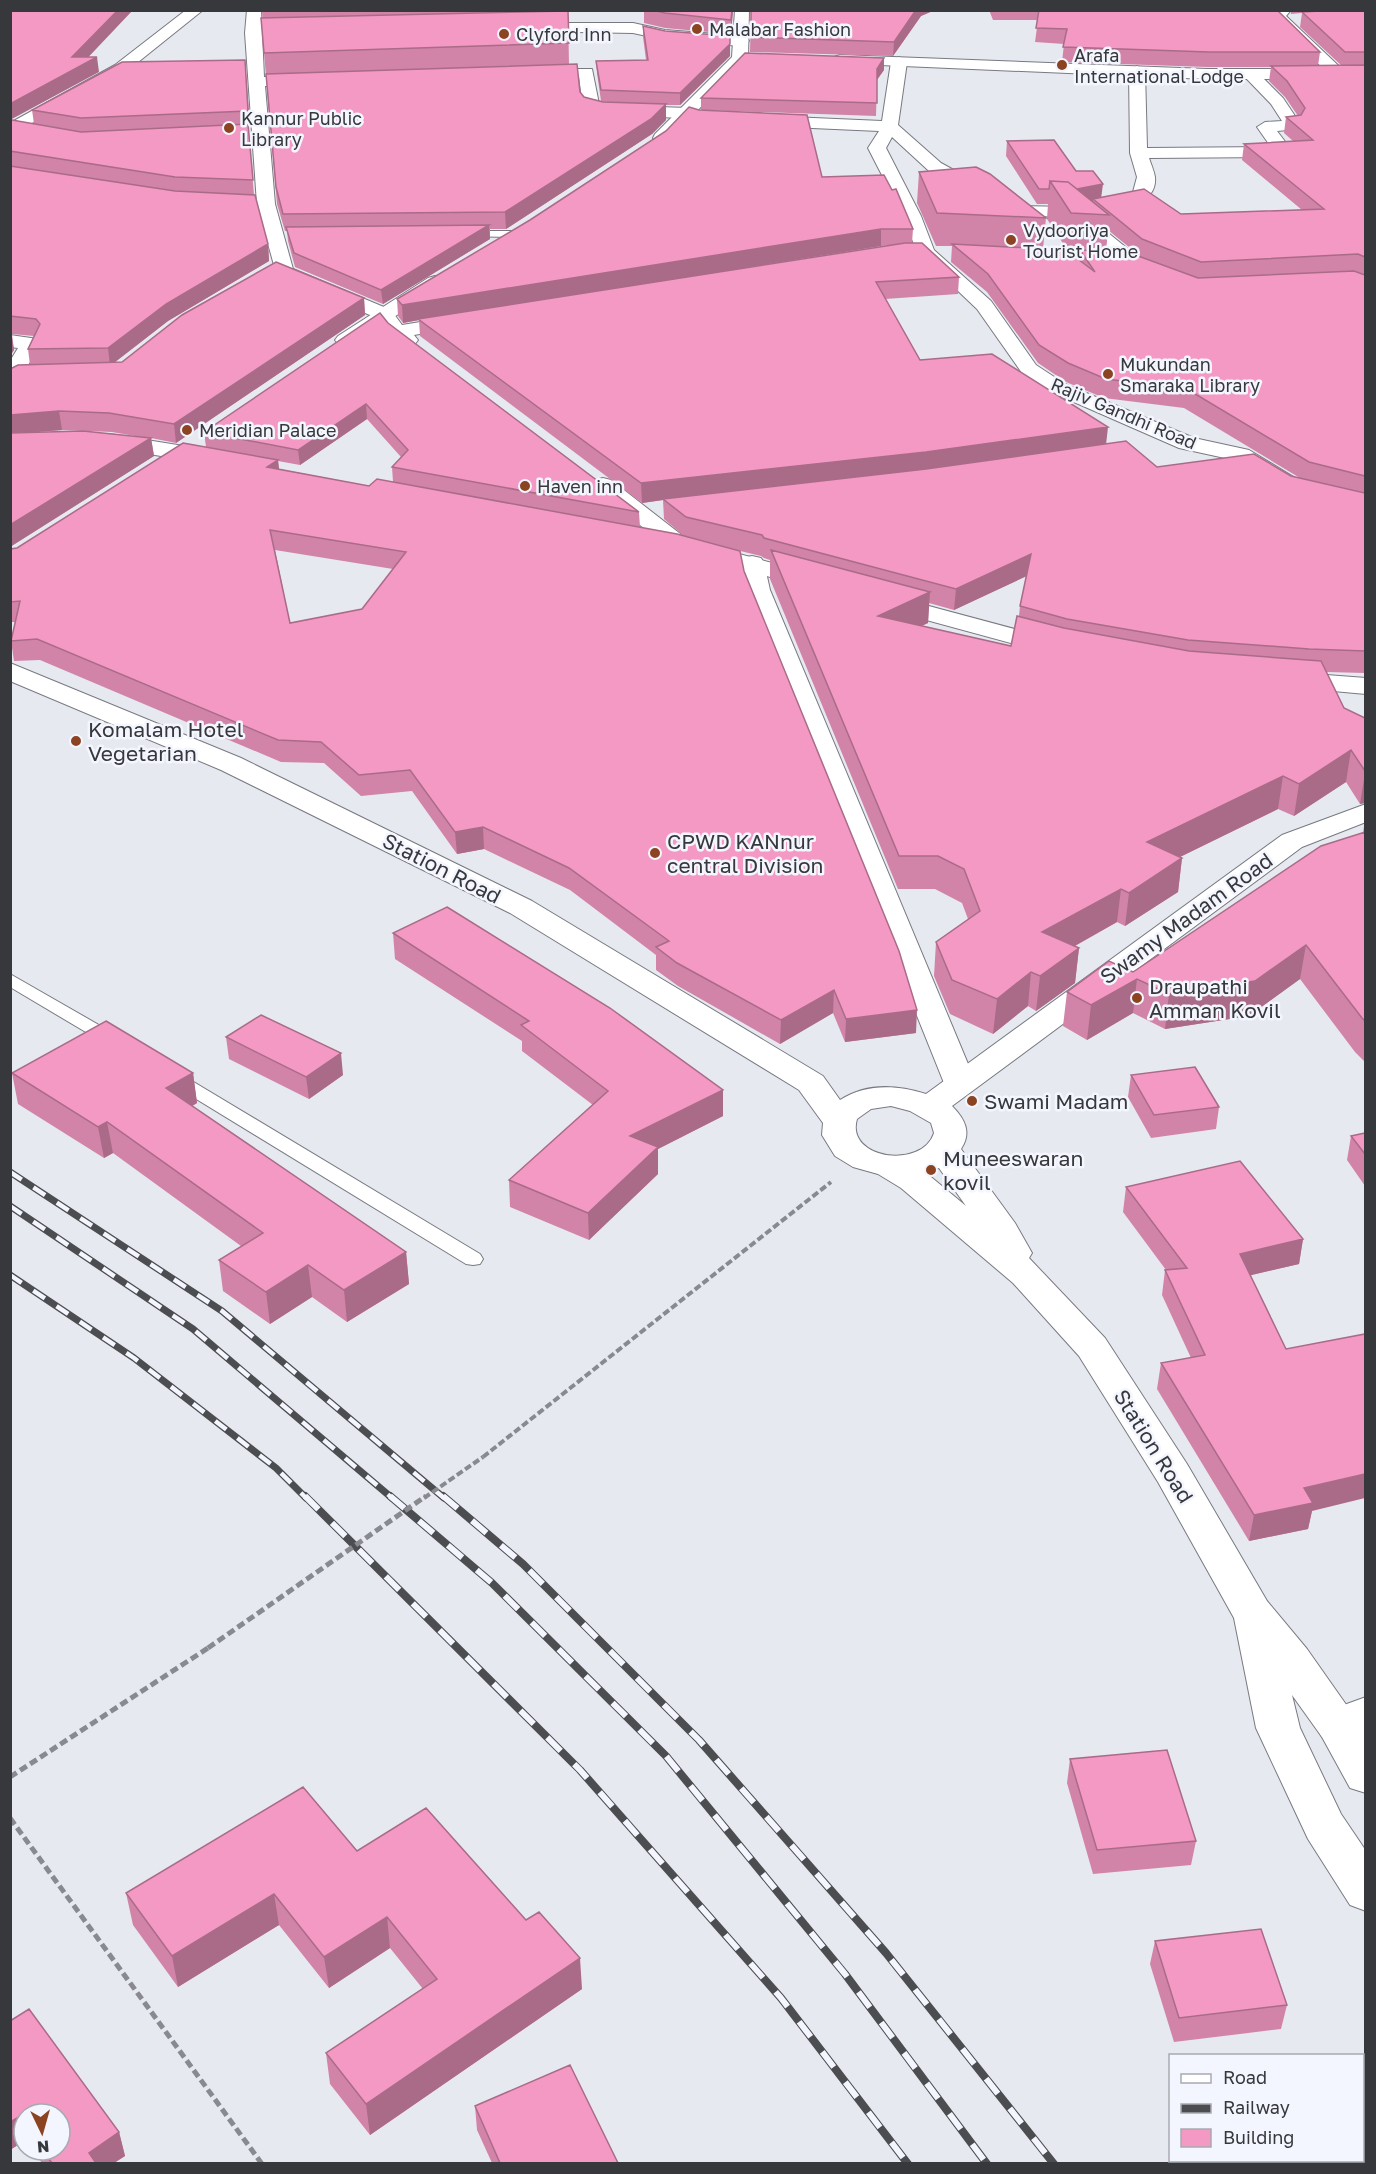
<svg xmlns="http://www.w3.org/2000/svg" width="1376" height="2174" viewBox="0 0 1376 2174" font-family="'Golos Text',sans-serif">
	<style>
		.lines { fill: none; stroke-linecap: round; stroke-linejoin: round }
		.lane-casing { stroke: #787a82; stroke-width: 2 }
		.street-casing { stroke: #787a82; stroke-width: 2 }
		.secondary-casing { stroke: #787a82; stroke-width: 2 }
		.path-far1 { stroke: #898a90; stroke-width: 4; stroke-dasharray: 7 3; stroke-linecap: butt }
		.path { stroke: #898a90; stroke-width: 5; stroke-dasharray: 8 4; stroke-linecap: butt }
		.lane { fill: #fff; fill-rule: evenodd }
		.street { fill: #fff; fill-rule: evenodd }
		.secondary { fill: #fff; fill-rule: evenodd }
		.rail-far1-casing { stroke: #4c4d50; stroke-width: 7 }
		.rail-casing { stroke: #4c4d50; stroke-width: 8 }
		.rail-far1 { stroke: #f4f6ff; stroke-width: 4.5; stroke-dasharray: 14; stroke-linecap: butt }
		.rail { stroke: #f4f6ff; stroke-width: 6; stroke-dasharray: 19; stroke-linecap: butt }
		.path-bridge-far1 { stroke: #898a90; stroke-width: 4; stroke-dasharray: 7 3; stroke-linecap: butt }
		.path-bridge { stroke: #898a90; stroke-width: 5; stroke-dasharray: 8 4; stroke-linecap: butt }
		.wall { fill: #d184a8; fill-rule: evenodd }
		.shaded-wall { fill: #aa6b88 }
		.building { fill: #f399c3; stroke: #aa6b88; stroke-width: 1.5; fill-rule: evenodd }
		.poi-dot { fill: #8b4322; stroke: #f4f6ff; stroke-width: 2 }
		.labels { text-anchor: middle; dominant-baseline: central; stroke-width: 5; stroke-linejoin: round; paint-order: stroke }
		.far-poi-label { font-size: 18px; fill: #37383b; stroke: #f4f6ff; text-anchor: start }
		.far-street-label { font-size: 18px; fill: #37383b; stroke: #f4f6ff }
		.poi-label { font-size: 21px; fill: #37383b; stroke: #f4f6ff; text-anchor: start }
		.street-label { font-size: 21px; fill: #37383b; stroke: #f4f6ff }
	</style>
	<rect width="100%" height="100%" fill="#e7e9f1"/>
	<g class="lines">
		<defs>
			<path id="lane" d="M 465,231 L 515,231 L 520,234 L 515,237 L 461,236 L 461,232 Z
				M 10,974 L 118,1036 L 121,1040 L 118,1044 L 106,1044 L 10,987 Z
				M 176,1074 L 182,1075 L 480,1254 L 483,1259 L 480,1264 L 473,1265 L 466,1264 L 170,1083 L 167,1079 L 170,1075 Z"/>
			<path id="street" d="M 247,10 L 261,10 L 264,77 L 312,75 L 320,80 L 312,85 L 265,86 L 275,204 L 293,269 L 391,310 L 402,325 L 463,315 L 470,317 L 473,321 L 470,325 L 414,335 L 418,340 L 415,344 L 401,344 L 390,336 L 377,318 L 277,276 L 257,204 L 245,33 Z
				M 1274,10 L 1291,10 L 1286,16 L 1344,71 L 1346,74 L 1344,77 L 1332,77 L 1271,18 L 1269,15 Z
				M 525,23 L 633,23 L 665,30 L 741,36 L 749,41 L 741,46 L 665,40 L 633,33 L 520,31 L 517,28 Z
				M 899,57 L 907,62 L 898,125 L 941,163 L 1019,206 L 1071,207 L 1125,197 L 1133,192 L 1137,177 L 1130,153 L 1129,71 L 1137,66 L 1145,71 L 1147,148 L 1271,147 L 1257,127 L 1265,122 L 1282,121 L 1271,104 L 1242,74 L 1244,71 L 1256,71 L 1283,98 L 1301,125 L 1299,129 L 1277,131 L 1293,152 L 1290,156 L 1284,157 L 1149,158 C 1151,164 1154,171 1155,177 C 1158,210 1108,210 1086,215 L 1139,258 L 1141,262 L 1139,266 L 1125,266 L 1066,217 L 1009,215 L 929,171 L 892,137 L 886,148 L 921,216 L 934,250 L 991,301 L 1036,365 L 1065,384 L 1194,438 L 1249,450 L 1305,484 L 1366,499 L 1366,513 L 1289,494 L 1234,460 L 1179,448 L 1051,392 L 1022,373 L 977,309 L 917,252 L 903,216 L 868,148 L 879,131 L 699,123 L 684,118 L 603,115 L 585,110 L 583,107 L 579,77 L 532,79 L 524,74 L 532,69 L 592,69 L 599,104 L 603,105 L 687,108 L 702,113 L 882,121 L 891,62 Z
				M 10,335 L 38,339 L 41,343 L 20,379 L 10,381 L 10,361 L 18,348 L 10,347 Z
				M 603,478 L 611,480 L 688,540 L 692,545 L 688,550 L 680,552 L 672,550 L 595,490 L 592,485 L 595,480 Z
				M 752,556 L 761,558 L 764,563 L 770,590 L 976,1083 L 972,1090 L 960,1093 L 948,1090 L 944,1083 L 746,590 L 740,563 L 743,558 Z
				M 1366,1697 L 1366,1732 L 1337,1743 L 1322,1737 L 1315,1725 L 1322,1713 Z"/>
			<path id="secondary" d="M 186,10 L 203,10 L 127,71 L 10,135 L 10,123 L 115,65 Z
				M 735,10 L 749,10 L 748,58 L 667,142 L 655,142 L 653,138 L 655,134 L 732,57 Z
				M 840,55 L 1207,69 L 1366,69 L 1366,79 L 1207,79 L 834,63 L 832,60 L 834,57 Z
				M 435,276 L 442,278 L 445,282 L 442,286 L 352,344 L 338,344 L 335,340 L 338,336 L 428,278 Z
				M 109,434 L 215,451 L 223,453 L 226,458 L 223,463 L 215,465 L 101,446 L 98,441 L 101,436 Z
				M 699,543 L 823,577 L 826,582 L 823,587 L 814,589 L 691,555 L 687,550 L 691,545 Z
				M 884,594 L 1067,643 L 1071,648 L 1067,653 L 1058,656 L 875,606 L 872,601 L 875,596 Z
				M 10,663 L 241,758 L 532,901 L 823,1076 L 840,1100 C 866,1083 898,1085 926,1094 L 1282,835 L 1366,804 L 1366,822 L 1302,847 L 952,1106 C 965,1119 972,1133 961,1149 L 1015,1223 L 1032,1253 L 1029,1258 L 1105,1338 L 1187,1464 L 1267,1601 L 1307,1649 L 1352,1713 L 1366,1735 L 1366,1793 L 1350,1788 L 1322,1737 L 1292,1695 L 1300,1728 L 1341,1814 L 1366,1851 L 1366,1911 L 1350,1905 L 1308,1839 L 1256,1728 L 1234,1618 L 1158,1482 L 1079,1356 L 1013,1283 L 901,1188 L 878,1174 L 853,1167 L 835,1156 L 822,1135 L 823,1123 L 799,1090 L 510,913 L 221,770 L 10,681 ZM 891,1106 L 910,1111 L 931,1123 L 934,1133 C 922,1170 845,1159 857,1119 L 871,1109 ZM 939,1168 L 966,1206 L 925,1172 Z
				M 1287,672 L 1366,678 L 1366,694 L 1278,686 L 1274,680 L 1278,674 Z"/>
		</defs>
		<use href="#lane" class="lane-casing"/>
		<use href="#street" class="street-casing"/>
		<use href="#secondary" class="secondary-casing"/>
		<path class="path-far1" d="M 483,1457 L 831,1182"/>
		<path class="path" d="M 10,1777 L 208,1648
			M 10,1818 L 262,2164"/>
		<use href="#lane" class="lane"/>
		<use href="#street" class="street"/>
		<use href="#secondary" class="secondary"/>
		<defs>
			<path id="rail-far1" d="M 10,1172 L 222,1311 L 444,1498
				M 10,1206 L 193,1329 L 392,1498
				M 10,1275 L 134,1358 L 276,1468 L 306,1498"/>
			<path id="rail" d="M 305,1496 L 580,1770 L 781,1998 L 908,2164
				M 390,1496 L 492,1583 L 666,1756 L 845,1974 L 987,2164
				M 443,1496 L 523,1564 L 699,1740 L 886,1953 L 1054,2164"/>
		</defs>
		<use href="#rail-far1" class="rail-far1-casing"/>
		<use href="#rail" class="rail-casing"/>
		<use href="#rail-far1" class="rail-far1"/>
		<use href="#rail" class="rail"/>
		<path class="path-bridge-far1" d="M 424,1498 L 483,1457"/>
		<path class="path-bridge" d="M 208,1648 L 426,1496"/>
	</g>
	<path class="wall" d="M 262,10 L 568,10 L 569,65 L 580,92 L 584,97 L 601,101 L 597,73 L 596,61 L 646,60 L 643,37 L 643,26 L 730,56 L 680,105 L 666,105 L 666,120 L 652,134 L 506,229 L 490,229 L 490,239 L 383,304 L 295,267 L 288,241 L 287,231 L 285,231 L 277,204 L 264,53 Z
		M 644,10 L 733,10 L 731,34 L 665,28 L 644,23 Z
		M 751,10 L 935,10 L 921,16 L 893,56 L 750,52 Z
		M 989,10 L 1277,10 L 1320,52 L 1318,66 L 1342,66 L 1300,27 L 1302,13 L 1291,14 L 1291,10 L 1365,10 L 1365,673 L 1326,672 L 1344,708 L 1365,718 L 1365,803 L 1360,804 L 1346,782 L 1294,816 L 1278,809 L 1180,857 L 1182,858 L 1178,892 L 1125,926 L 1117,922 L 1075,946 L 1079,948 L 1075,983 L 1036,1011 L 1028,1006 L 993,1034 L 950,1014 L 934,976 L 936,942 L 968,919 L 962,903 L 935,889 L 898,889 L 770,579 L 770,560 L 764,558 L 761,556 L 707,543 L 744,571 L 916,1033 L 845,1042 L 833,1013 L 780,1044 L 678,986 L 656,970 L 656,955 L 570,890 L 484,849 L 457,854 L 412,791 L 361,796 L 324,763 L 281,762 L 40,660 L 14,661 L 11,641 L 15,622 L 10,622 L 10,549 L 17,548 L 206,447 L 204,432 L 388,323 L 639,512 L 640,527 L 685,537 L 664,519 L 663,500 L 642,503 L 420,336 L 419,320 L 403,323 L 398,316 L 397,299 L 822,177 L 892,190 L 913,229 L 912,243 L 959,277 L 958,294 L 885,299 L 920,360 L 1157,467 L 1291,476 L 1300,478 L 1184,408 L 1104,398 L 1066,382 L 1038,363 L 987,292 L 951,262 L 952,246 L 936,246 L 917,203 L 919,172 L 1046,218 L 1043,249 L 1068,251 L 1047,219 L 1048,204 L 1037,204 L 1006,156 L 1007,141 L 1076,171 L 1101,198 L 1181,214 L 1302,210 L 1242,160 L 1244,144 L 1293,141 L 1284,133 L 1286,117 L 1298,116 L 1285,97 L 1269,81 L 1271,67 L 1207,67 L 1062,62 L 1064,44 L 1035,42 L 1038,20 L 993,20 ZM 1108,230 L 1140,256 L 1106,252 ZM 891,245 L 660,281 L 881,246 ZM 1068,251 L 1080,252 L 1079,260 ZM 367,419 L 401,457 L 392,467 L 393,482 L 369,486 L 279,469 L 278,461 L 300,465 ZM 275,550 L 393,569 L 362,609 L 290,623 ZM 1026,576 L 1020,606 L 1019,616 L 1011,646 L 921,626 L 928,623 L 929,603 L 954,610 Z
		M 884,70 L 877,80 L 876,116 L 701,110 L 701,98 Z
		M 246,73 L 250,125 L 248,125 L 254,195 L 268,244 L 269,261 L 168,321 L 115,362 L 122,362 L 364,298 L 365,315 L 176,443 L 151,438 L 154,456 L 10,547 L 10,369 L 30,365 L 28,349 L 34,336 L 12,334 L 14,350 L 10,356 L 10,120 L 34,124 L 32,110 ZM 62,430 L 112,432 L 141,437 L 26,433 Z
		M 1365,819 L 1365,1062 L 1355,1052 L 1300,979 L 1249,1016 L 1165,1029 L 1133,1013 L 1087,1040 L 1063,1026 L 1067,992 L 1133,972 L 1363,833 Z
		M 393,933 L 723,1090 L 723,1116 L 658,1149 L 658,1174 L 589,1240 L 510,1207 L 509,1180 L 593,1105 L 522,1051 L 522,1041 L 395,959 Z
		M 226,1037 L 343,1075 L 309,1099 L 229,1059 Z
		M 12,1073 L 193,1073 L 197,1103 L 192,1106 L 406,1252 L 409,1284 L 347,1322 L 312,1297 L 270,1324 L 223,1291 L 219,1260 L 241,1246 L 113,1153 L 104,1158 L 18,1104 Z
		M 1131,1075 L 1219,1107 L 1216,1129 L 1151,1138 L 1128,1097 Z
		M 1365,1133 L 1365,1186 L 1347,1160 L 1351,1136 Z
		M 1126,1187 L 1303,1239 L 1299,1264 L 1250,1275 L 1286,1349 L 1312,1511 L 1308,1529 L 1249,1541 L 1157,1389 L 1161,1363 L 1191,1358 L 1162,1295 L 1165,1270 L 1166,1270 L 1123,1212 Z
		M 1070,1759 L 1196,1841 L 1191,1865 L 1093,1874 L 1067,1783 Z
		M 357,1851 L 582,1989 L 370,2135 L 330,2084 L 326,2053 L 423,1989 L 390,1948 L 329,1988 L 279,1925 L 178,1987 L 133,1925 L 126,1893 Z
		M 1155,1941 L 1287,2005 L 1281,2029 L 1174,2042 L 1150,1964 Z
		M 10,2021 L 119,2132 L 125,2156 L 114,2163 L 42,2163 L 32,2150 L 60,2150 L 24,2114 L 24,2141 L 10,2150 Z
		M 475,2106 L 618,2163 L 492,2163 L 477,2130 Z
		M 1293,2160 L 1362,2160 L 1365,2163 L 1296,2163 Z"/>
	<path class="shaded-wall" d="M 118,10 L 133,10 L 79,67 L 97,57 L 99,72 L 10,120 L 10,104 L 72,57 Z
		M 732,10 L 733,10 L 731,34 L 731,20 Z
		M 916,10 L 935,10 L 921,16 L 893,56 L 894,42 Z
		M 730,36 L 730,56 L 680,105 L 680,93 Z
		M 884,58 L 884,70 L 876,81 L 877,69 Z
		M 666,104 L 666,120 L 652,134 L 506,229 L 505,212 Z
		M 1103,184 L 1101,199 L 1093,199 L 1093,201 L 1071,205 L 1072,190 Z
		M 489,225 L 490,239 L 383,304 L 381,290 Z
		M 881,229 L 881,246 L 420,320 L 418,319 L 419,320 L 403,323 L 402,305 Z
		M 268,244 L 269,261 L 168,321 L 110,366 L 108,348 L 166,304 Z
		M 364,298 L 365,315 L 176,443 L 174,424 Z
		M 11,332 L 14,350 L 10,356 L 10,334 Z
		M 366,404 L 367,419 L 300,465 L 298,450 Z
		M 59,411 L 62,430 L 10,434 L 10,415 Z
		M 1108,427 L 1106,445 L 925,471 L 663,499 L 663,500 L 642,503 L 641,483 Z
		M 151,438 L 154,456 L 10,547 L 10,525 Z
		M 278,460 L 280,479 L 267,467 Z
		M 1031,554 L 1029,575 L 954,610 L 956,589 Z
		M 930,592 L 928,623 L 877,647 L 878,616 Z
		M 1351,750 L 1346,782 L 1294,816 L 1299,784 Z
		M 1365,773 L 1365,803 L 1360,804 Z
		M 1283,776 L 1278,809 L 1143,875 L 1147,842 Z
		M 483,827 L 484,849 L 457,854 L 455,832 Z
		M 1182,858 L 1178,892 L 1125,926 L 1129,893 Z
		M 1121,889 L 1117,922 L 1039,966 L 1042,932 Z
		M 1306,945 L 1300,979 L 1249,1016 L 1165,1029 L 1169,994 Z
		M 1079,948 L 1075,983 L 1036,1011 L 1040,976 Z
		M 1031,972 L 1028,1006 L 993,1034 L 997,999 Z
		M 1137,979 L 1133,1013 L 1087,1040 L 1091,1005 Z
		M 834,990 L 833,1013 L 780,1044 L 781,1020 Z
		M 917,1010 L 916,1033 L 845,1042 L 846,1019 Z
		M 341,1053 L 343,1075 L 309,1099 L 306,1077 Z
		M 193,1073 L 197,1103 L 171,1119 L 166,1088 Z
		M 723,1090 L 723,1116 L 658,1149 L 658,1174 L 589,1240 L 588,1213 L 630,1136 Z
		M 107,1122 L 113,1153 L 104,1158 L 98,1127 Z
		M 1303,1239 L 1299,1264 L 1235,1279 L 1240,1254 Z
		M 406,1252 L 409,1284 L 347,1322 L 344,1290 Z
		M 308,1265 L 312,1297 L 270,1324 L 266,1292 Z
		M 1365,1474 L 1365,1498 L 1312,1511 L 1308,1529 L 1249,1541 L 1254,1515 L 1304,1488 Z
		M 274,1894 L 279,1925 L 178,1987 L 172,1956 Z
		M 387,1917 L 390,1948 L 329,1988 L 324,1957 Z
		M 580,1958 L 582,1989 L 370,2135 L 366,2104 Z
		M 19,2117 L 24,2135 L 24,2141 L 10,2150 L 10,2122 Z
		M 119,2132 L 125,2156 L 114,2163 L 92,2163 L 89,2153 Z"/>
	<path class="building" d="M 10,10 L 118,10 L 72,57 L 97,57 L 10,104 Z
		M 262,10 L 301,10 L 262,11 Z
		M 652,10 L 732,10 L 731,20 L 665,13 Z
		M 751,10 L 916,10 L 894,42 L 751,37 Z
		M 1039,10 L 1277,10 L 1320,52 L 1209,52 L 1063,47 L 1067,29 L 1036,28 Z
		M 1338,10 L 1365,10 L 1365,52 L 1345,52 L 1302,12 Z
		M 568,11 L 569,43 L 264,53 L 261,18 Z
		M 643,26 L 665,31 L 730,36 L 730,44 L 680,93 L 601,90 L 596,61 L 648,60 Z
		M 745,53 L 884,58 L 877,69 L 877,103 L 701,98 Z
		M 245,60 L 248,111 L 81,118 L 32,110 L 122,62 Z
		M 577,64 L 580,92 L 584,97 L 603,102 L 666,104 L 651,119 L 505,212 L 283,214 L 276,187 L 266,74 Z
		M 1365,65 L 1365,257 L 1358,254 L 1201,262 L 1142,239 L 1093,199 L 1144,189 L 1181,214 L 1324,209 L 1244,144 L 1313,140 L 1286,117 L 1301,115 L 1305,108 L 1287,81 L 1271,66 Z
		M 689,107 L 699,110 L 807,115 L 822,177 L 884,175 L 892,190 L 896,189 L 913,229 L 881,229 L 402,305 L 397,299 L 530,220 L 666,131 Z
		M 10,120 L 12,120 L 81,132 L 248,124 L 253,180 L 175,177 L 10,151 Z
		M 1054,140 L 1076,171 L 1093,171 L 1103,184 L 1077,189 L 1068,182 L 1050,181 L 1049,189 L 1039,189 L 1007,141 Z
		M 10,166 L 175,191 L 255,195 L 268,244 L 166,304 L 108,348 L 28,349 L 40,324 L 36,319 L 10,316 Z
		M 976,167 L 990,174 L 1046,218 L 937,213 L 919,172 Z
		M 1050,181 L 1068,182 L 1109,215 L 1071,213 Z
		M 489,225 L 381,290 L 294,253 L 286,227 Z
		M 905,243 L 922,243 L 959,277 L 876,282 L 920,360 L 992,354 L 1108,427 L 926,452 L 641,483 L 418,319 Z
		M 952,244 L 1066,250 L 1095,272 L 1080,250 L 1130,253 L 1198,278 L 1354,271 L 1365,275 L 1365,476 L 1309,462 L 1187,389 L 1106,379 L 1068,363 L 1039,345 L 988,274 Z
		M 276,262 L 364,298 L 174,424 L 109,413 L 59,411 L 10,415 L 10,369 L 18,365 L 122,362 L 182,315 Z
		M 380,313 L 388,323 L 639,512 L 392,467 L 408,450 L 366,404 L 298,450 L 204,432 Z
		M 83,431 L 151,438 L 10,525 L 10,433 Z
		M 1126,441 L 1157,467 L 1254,454 L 1291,476 L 1365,493 L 1365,651 L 1309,649 L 1188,640 L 1067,619 L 1020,606 L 1031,554 L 956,589 L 764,538 L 762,535 L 686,517 L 663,499 L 926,469 Z
		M 183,443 L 278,460 L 267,467 L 369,486 L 377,479 L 677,534 L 740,551 L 744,571 L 899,951 L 917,1010 L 846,1019 L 834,990 L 781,1020 L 677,963 L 656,947 L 669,941 L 569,868 L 483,827 L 455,832 L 410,770 L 359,775 L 321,742 L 278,740 L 37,639 L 11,641 L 20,601 L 10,602 L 10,549 L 17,548 ZM 270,530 L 406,552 L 362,609 L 290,623 Z
		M 771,550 L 930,592 L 878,616 L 1011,646 L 1017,616 L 1064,628 L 1189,651 L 1321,661 L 1344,708 L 1365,718 L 1365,771 L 1351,750 L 1299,784 L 1283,776 L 1147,842 L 1182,858 L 1129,893 L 1121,889 L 1042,932 L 1079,948 L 1040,976 L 1031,972 L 997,999 L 952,980 L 936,942 L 980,911 L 964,869 L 938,856 L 899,856 Z
		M 1365,832 L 1365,1021 L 1362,1018 L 1306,945 L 1255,981 L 1169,994 L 1137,979 L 1091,1005 L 1067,992 L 1109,961 L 1133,972 L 1321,846 Z
		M 447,907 L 610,1008 L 723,1090 L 630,1136 L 658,1147 L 588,1213 L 509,1180 L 608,1091 L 521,1025 L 529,1021 L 393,933 Z
		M 261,1015 L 341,1053 L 306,1077 L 226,1037 Z
		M 106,1021 L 193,1073 L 166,1088 L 406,1252 L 344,1290 L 308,1265 L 266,1292 L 219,1260 L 263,1233 L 107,1122 L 98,1127 L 12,1073 Z
		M 1195,1067 L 1219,1107 L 1154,1115 L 1131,1075 Z
		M 1365,1133 L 1365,1154 L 1351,1136 Z
		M 1240,1161 L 1303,1239 L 1240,1254 L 1286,1349 L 1365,1334 L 1365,1474 L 1304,1488 L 1313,1503 L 1254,1515 L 1161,1363 L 1205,1355 L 1165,1270 L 1187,1268 L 1126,1187 Z
		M 1167,1750 L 1196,1841 L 1097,1850 L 1070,1759 Z
		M 303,1787 L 357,1851 L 426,1808 L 526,1920 L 539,1912 L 580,1958 L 366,2104 L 326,2053 L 437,1979 L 387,1917 L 324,1957 L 274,1894 L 172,1956 L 126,1893 Z
		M 1261,1929 L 1287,2005 L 1179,2018 L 1155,1941 Z
		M 29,2009 L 119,2132 L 89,2153 L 96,2163 L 52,2163 L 42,2150 L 60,2150 L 60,2114 L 24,2114 L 24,2124 L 19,2117 L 10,2122 L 10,2021 Z
		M 570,2065 L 618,2163 L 500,2163 L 475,2106 Z
		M 1362,2069 L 1365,2072 L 1365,2163 L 1324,2163 L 1322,2160 L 1362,2160 Z"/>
	<g class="poi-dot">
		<circle cx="697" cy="29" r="6"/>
		<circle cx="504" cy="34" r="6"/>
		<circle cx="1062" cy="65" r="6"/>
		<circle cx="229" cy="128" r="6"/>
		<circle cx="1011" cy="240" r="6"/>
		<circle cx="1108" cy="374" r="6"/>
		<circle cx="187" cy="430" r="6"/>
		<circle cx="525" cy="486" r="6"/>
		<circle cx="76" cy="741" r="6"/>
		<circle cx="655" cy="853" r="6"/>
		<circle cx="1137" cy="998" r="6"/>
		<circle cx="972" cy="1101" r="6"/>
		<circle cx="931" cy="1170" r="6"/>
	</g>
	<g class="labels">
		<g class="far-poi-label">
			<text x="709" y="29">Malabar Fashion</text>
			<text x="516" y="34">Clyford Inn</text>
			<text x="1074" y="55">Arafa<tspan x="1074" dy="21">International Lodge</tspan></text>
			<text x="241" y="118">Kannur Public<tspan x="241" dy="21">Library</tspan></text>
			<text x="1023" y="230">Vydooriya<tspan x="1023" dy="21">Tourist Home</tspan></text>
			<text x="1120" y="364">Mukundan<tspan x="1120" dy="21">Smaraka Library</tspan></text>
			<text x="199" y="430">Meridian Palace</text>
			<text x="537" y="486">Haven inn</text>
		</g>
		<g class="far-street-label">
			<text transform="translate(1124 413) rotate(23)">Rajiv Gandhi Road</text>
		</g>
		<g class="poi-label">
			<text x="88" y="729">Komalam Hotel<tspan x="88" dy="24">Vegetarian</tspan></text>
			<text x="667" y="841">CPWD KANnur<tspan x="667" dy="24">central Division</tspan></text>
			<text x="1149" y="986">Draupathi<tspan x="1149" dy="24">Amman Kovil</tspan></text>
			<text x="984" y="1101">Swami Madam</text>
			<text x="943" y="1158">Muneeswaran<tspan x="943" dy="24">kovil</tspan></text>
		</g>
		<g class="street-label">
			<text transform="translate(442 868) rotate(27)">Station Road</text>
			<text transform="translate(1186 918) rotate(-36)">Swamy Madam Road</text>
			<text transform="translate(1154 1446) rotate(58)">Station Road</text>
		</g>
	</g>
	<rect width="1376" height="2174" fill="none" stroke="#37383b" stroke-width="24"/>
	<rect x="1169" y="2054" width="195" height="108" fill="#f4f6ff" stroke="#a8aab1" stroke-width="1.5"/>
	<rect x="1181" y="2074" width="30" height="9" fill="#ffffff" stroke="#a8aab1" stroke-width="1.5"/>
	<text x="1223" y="2084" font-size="18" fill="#37383b">Road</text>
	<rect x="1181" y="2104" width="30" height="9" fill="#4c4d50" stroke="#a8aab1" stroke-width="1.5"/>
	<text x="1223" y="2114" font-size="18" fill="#37383b">Railway</text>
	<rect x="1181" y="2129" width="30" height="18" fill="#f399c3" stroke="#a8aab1" stroke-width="1.5"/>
	<text x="1223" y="2144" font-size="18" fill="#37383b">Building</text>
	<g transform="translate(42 2132) rotate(175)"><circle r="28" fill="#f4f6ff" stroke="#a8aab1" stroke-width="1.5"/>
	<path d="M0-4.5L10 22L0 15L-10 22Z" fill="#8b4322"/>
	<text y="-9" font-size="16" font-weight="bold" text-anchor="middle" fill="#37383b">N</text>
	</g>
</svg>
